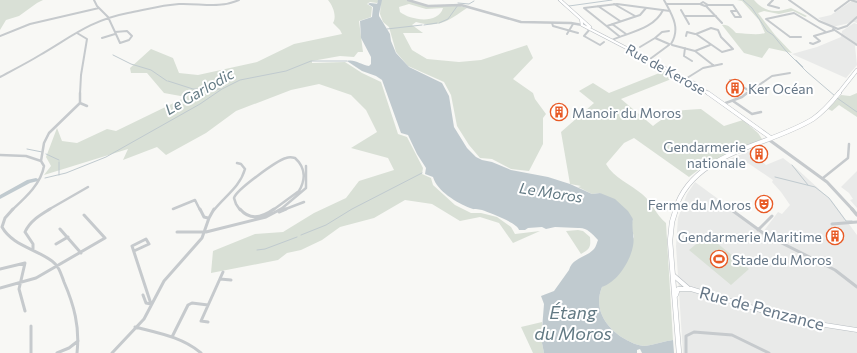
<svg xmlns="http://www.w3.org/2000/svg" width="857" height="353" viewBox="0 0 857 353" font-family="Commissioner,sans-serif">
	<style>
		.built { fill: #e9eae9 }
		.green { fill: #d9e0d6; fill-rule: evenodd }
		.water { fill: #c0cacf }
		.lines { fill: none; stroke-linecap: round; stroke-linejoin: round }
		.stream { stroke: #c0cacf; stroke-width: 1 }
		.river { fill: #c0cacf; fill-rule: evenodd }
		.secondary-far2-casing { stroke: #b8bdc2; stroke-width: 3.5 }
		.secondary-far1-casing { stroke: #b8bdc2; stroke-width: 4.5 }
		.secondary-casing { stroke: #b8bdc2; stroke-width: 5 }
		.primary-far2-casing { stroke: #b9bdc1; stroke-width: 4 }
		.primary-far1-casing { stroke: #b9bdc1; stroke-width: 5 }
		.primary-casing { stroke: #b9bdc1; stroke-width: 5.5 }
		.minor-far2 { stroke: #c6cacd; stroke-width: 2 }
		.minor-far1 { stroke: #c6cacd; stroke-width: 2.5 }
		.minor { stroke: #c6cacd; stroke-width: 3 }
		.tertiary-far2 { stroke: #c6cacd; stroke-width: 2.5 }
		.tertiary-far1 { stroke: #c6cacd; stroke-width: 3 }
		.tertiary { stroke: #c6cacd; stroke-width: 3.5 }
		.secondary-far2 { stroke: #fff; stroke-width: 2.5 }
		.secondary-far1 { stroke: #fff; stroke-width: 3.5 }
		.secondary { stroke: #fff; stroke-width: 4 }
		.primary-far2 { stroke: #fff; stroke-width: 3 }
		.primary-far1 { stroke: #fff; stroke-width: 4 }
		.primary { stroke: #fff; stroke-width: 4.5 }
		.labels { text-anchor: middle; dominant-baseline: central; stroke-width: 4; stroke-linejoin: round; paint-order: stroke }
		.street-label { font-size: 14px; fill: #667787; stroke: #fff }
		.poi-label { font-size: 14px; fill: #667787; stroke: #fff; text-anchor: start }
		.water-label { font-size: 15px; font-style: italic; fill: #627983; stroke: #fff }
		.near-street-label { font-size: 17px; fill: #667787; stroke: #fff }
		.near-water-label { font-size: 18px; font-style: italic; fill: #627983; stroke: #fff }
	</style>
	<rect width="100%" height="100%" fill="#f8f8f5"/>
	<path class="built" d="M 853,0 L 857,0 L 857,23 L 854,22 L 832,27 L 818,18 L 831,15 Z
		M 854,23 L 857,24 L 857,46 L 855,46 L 857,65 L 846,78 L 792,54 L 817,47 L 841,37 L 842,31 Z
		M 750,151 L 766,165 L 783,158 L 796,168 L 832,201 L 857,235 L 857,353 L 683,353 L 676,246 L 678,218 L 687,194 L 695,182 L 763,232 L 778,212 L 782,214 L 790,205 L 781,192 L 772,182 L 773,180 L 748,163 L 727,160 Z
		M 857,171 L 857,208 L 850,200 L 853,199 L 849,193 L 841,187 Z"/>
	<path class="green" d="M 0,0 L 43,0 L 37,3 L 19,16 L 6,20 L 0,30 Z
		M 328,0 L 379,0 L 377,3 L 370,2 L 367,4 L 372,7 L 371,17 L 359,21 L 363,52 L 358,52 L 354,57 L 340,56 L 312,61 L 312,63 L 345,62 L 362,73 L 381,82 L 398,134 L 407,137 L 423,168 L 422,174 L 431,178 L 433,185 L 455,205 L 471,213 L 481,213 L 497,217 L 511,227 L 515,234 L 540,231 L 513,243 L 499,223 L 480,217 L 460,221 L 432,204 L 405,200 L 374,218 L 340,227 L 322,240 L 301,250 L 287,253 L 278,260 L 211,273 L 213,251 L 255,234 L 283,232 L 314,213 L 346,198 L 359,181 L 394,170 L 388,158 L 351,148 L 377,132 L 366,110 L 351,95 L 319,84 L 291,90 L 236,111 L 206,133 L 166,155 L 157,147 L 123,160 L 128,149 L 44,175 L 51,166 L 46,157 L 57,128 L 62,141 L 77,143 L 107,129 L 116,131 L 186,97 L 164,93 L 147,73 L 131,73 L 130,68 L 151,49 L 173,58 L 179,73 L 198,75 L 257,62 L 294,44 L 342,34 L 340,30 L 333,23 C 337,16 333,6 328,0 Z
		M 381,0 L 406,0 L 429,7 L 454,4 L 467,8 C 449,20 439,29 416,22 L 412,25 L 423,33 L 403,33 L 412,50 L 427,59 L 459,62 L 481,60 L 527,45 L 533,58 L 513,79 L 533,93 L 535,99 L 546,114 L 543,118 L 543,144 L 529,171 L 511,169 L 492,159 L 480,158 L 469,145 L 457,126 L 451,95 L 444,82 L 408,66 L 396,52 L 389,27 L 383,22 L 380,14 ZM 409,4 L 426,9 L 443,8 C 438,25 410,20 400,12 L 399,7 Z
		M 737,0 L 754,0 C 766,13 775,13 791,8 L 807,16 L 805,17 L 793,11 L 779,14 L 764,11 L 758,13 L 775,35 L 792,53 L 769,48 L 762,58 L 744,53 L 722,25 C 728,24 732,29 736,33 C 746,33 756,36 765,33 L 759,20 L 742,1 Z
		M 667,70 L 679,76 L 621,99 L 653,126 C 673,111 676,110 701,109 L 724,126 L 743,120 L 758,133 L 762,139 L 706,164 L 689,177 L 634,138 L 624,143 L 606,164 C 614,178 630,184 642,194 C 652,202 656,215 666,223 L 673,340 C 664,341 654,345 645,346 C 638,346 630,342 625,339 C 606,328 593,309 602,287 L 634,237 L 631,226 L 633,219 L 600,193 L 592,194 L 578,187 L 581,186 L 570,184 L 561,132 L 594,103 L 579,91 L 593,83 L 609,93 Z
		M 857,93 L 857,117 L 839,105 L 832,111 L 828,109 L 841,95 L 850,96 Z
		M 578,230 L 583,231 L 590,237 C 591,247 590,249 581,254 L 566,231 Z
		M 707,235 L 749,269 L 731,285 L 689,250 Z
		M 542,322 L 542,329 L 544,336 L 542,343 L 544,353 L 545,353 L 533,353 L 521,327 Z"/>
	<path class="water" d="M 370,3 L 379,4 L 379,16 L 390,34 L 391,41 L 396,53 L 409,67 L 442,83 L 449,96 L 454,127 L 467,148 L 476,157 L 482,160 L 492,162 L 511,170 L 548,177 L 570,184 L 592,194 L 600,193 L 615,199 L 628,211 L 633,219 C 631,228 635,237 633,246 C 630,262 617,282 602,287 C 593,309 606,328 625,339 C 630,342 638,346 645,346 C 654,345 664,341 673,340 L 674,353 L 642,353 L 640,349 L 637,350 L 637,353 L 544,353 L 542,343 L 544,336 L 542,329 L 544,304 L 541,296 L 554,291 L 569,270 C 572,258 587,257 594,249 C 596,247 597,242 598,240 C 592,233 586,227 578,228 L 555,227 L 546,229 L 542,227 L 528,228 L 525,230 L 519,230 C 518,223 490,213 482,210 C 478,209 474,210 470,208 C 457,203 437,191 433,177 L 425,174 L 426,168 L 417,154 L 408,135 L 401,133 L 382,80 L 376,76 L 362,71 L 347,61 C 355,59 361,65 369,66 L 371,64 L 371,57 L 361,38 L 360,21 L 372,17 L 373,7 L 368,4 Z"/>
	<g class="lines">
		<path class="stream" d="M 558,0 L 566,7
			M 743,0 L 752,8 L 767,31 L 773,35 L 786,51 L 807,72 L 835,96
			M 458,3 L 469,4 L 474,1
			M 569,6 L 612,0
			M 439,23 L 448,19 L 458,5
			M 424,25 L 437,23
			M 387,29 L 422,25
			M 113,55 L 131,64 L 151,70 L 167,81
			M 796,60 L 803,67
			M 168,81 L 193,89 L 220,89
			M 837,98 L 857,112
			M 27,149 L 42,152
			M 46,154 L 59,160
			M 59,162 L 59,175
			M 792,165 L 808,185
			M 775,177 L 815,187 L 829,198 L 846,221 L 852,221
			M 45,178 L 66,173 L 106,157 L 200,104 L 222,89 L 240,80 L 286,71 L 311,61 L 347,61
			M 301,235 L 326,225 L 352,209 L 422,173
			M 257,250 L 265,249 L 297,237"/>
		<path class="river" d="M 378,0 L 382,0 L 379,14 L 377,15 L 375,14 Z
			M 36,178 L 38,179 L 39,180 L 38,181 L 30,183 L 0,199 L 0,195 L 27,180 Z"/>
		<defs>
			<path id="secondary-far2" d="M 560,0 L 590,27
				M 581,19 L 582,25 L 694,83 L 709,94"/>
			<path id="secondary-far1" d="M 708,93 L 771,138"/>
			<path id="secondary" d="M 673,275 L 688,288
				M 676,295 L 678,289 L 691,289 L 793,320 L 857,330"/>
			<path id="primary-far2" d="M 838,94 L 857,70"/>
			<path id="primary-far1" d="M 675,210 C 693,151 768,147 813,119 C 823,112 831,103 839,93"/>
			<path id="primary" d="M 676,209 L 672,222 L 670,241 L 679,353"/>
		</defs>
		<use href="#secondary-far2" class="secondary-far2-casing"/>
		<use href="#secondary-far1" class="secondary-far1-casing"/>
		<use href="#secondary" class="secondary-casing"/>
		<use href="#primary-far2" class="primary-far2-casing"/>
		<use href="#primary-far1" class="primary-far1-casing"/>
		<use href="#primary" class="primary-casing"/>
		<path class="minor-far2" d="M 94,0 L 97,6 L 108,17 L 115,32
			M 664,0 C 672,15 681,28 671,44
			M 773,0 L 768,5 L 779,8
			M 789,0 L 819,21 L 838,29
			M 851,0 L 857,2
			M 703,2 L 708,5 L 705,6 L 700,4 Z
			M 614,4 L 635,16
			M 666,4 L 701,4
			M 708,5 L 733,5 L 737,11
			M 598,6 L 620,21
			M 706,6 L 722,23
			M 584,8 L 617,4 L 670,11
			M 584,8 L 619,36
			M 681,10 L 689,24
			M 731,11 L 737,11 L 741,17 L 735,17 Z
			M 835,11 L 850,0
			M 685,16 L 716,16
			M 552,23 L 553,26 L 578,33
			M 612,24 L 626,34
			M 607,26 L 640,15 L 646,8
			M 711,28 L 718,30 L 721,37 L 733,49 L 722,52 L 696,34 Z
			M 590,29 L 584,36 L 600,45 L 604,42
			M 833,29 L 857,45
			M 838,29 L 847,26 L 857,17
			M 127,31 L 132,36 L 129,40 L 120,43 L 115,32 Z
			M 669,31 L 662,32 L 655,38 L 669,44
			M 77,33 L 87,39 L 81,75 L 80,94
			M 567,34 L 573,24
			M 0,36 L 30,24 L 99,8
			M 686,36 L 687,32 L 695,34
			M 801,37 L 790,37 L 766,19 L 794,13 L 826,32
			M 102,38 L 115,34
			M 612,40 C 630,32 654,29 663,10
			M 810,43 L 813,44 L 820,41 L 814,36 L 834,30
			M 672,45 L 695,51 L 713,65
			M 640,47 L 655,38
			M 685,48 L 684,56 L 692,61
			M 695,51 L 710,45
			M 650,59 L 669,45
			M 0,77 C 13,70 27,63 40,55 C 71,37 91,20 128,13 C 144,10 162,5 179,4 C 200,3 219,9 239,0
			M 687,78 L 703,68 L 722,64
			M 730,80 L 750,91
			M 746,94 L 772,76 L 790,73"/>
		<path class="minor-far1" d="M 733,101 L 752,114 L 761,112
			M 80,103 L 87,106
			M 723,104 L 742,97 L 747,93
			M 0,155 L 26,156 L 41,161
			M 41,161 L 44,143 L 49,133 L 80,103 L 80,93
			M 823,178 L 848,158 L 849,144
			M 173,209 L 195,200 L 200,210
			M 12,210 C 25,198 41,184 44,166 L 41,161
			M 48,210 L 88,187
			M 214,210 C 225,196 240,187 245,169 L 241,164 L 237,163
			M 240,210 L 236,204 L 234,198 C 236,190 276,161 286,158 C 289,157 291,157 295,158 C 305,167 306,179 299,191 L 273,210
			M 280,210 L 306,188 L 306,166
			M 283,210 L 304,202"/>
		<path class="minor" d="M 13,209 L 5,218 L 2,227 C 12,245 36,249 52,261 C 59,266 61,274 64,282 C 74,305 80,327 77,353
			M 200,209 L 204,217 L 208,218
			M 240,209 C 250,221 263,217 274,209
			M 733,211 L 766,235 L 835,270 L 857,287
			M 279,212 L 286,209
			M 832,224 L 857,222
			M 60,229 L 81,253
			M 758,230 L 772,216
			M 177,232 L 206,232 L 266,217 L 281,209
			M 56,244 L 68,237
			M 33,249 L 33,244 L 25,232 C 30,221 40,215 50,209
			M 134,251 L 149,244 L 146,239 L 132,246 L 151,304
			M 0,269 L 25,263 L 19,289 L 25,311
			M 220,279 L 231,280
			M 0,288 L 36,278 L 105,238 L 84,215
			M 143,295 L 146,303 L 151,304
			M 208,322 L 201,321 L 223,272
			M 31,326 L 31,353
			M 135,327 C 158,333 182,337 201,353
			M 172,337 L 188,305 L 192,303 L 208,305
			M 57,353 L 69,348 L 78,341
			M 112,353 L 144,319 L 164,281 L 202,238 L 209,218 L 214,209
			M 686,353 L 686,336 L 694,332 L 732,335 L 769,353"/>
		<path class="tertiary-far2" d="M 408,0 L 428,6 L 461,5 L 521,22 L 571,23 L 582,25"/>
		<path class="tertiary-far1" d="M 768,139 L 827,182 L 853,210"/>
		<path class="tertiary" d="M 852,209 L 857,215"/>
		<use href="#secondary-far2" class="secondary-far2"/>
		<use href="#secondary-far1" class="secondary-far1"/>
		<use href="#secondary" class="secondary"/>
		<use href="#primary-far2" class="primary-far2"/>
		<use href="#primary-far1" class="primary-far1"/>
		<use href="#primary" class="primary"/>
	</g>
	<defs>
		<symbol id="building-ring" viewBox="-11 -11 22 22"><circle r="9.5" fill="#fff" stroke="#e85a25" stroke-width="1.5"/><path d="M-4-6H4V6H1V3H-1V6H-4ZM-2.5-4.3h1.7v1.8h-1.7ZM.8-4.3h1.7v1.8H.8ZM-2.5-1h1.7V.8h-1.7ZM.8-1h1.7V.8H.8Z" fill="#e85a25"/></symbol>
		<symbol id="theatre-ring" viewBox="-11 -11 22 22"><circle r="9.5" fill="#fff" stroke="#e85a25" stroke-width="1.5"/><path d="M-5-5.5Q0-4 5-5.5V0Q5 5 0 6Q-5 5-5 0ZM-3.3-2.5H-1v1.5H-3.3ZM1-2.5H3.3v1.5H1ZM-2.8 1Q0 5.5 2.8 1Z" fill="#e85a25"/></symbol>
		<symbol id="stadium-ring" viewBox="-11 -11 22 22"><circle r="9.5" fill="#fff" stroke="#e85a25" stroke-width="1.5"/><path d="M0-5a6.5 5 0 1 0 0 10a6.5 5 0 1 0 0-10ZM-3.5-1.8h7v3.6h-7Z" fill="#e85a25"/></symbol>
	</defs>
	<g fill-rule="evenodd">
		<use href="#building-ring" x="725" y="78" width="20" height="20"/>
		<use href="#building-ring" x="549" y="102" width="20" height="20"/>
		<use href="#building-ring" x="749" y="144" width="20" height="20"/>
		<use href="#theatre-ring" x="754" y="194" width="20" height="20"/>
		<use href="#building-ring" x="825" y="226" width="20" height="20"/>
		<use href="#stadium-ring" x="709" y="249" width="20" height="20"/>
	</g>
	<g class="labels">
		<g class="street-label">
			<text transform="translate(666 69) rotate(29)">Rue de Kerose</text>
		</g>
		<g class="poi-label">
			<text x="748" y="88">Ker Océan</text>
			<text x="572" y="112">Manoir du Moros</text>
			<text x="746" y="146" text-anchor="end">Gendarmerie<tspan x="746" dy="16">nationale</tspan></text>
			<text x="751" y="204" text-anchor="end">Ferme du Moros</text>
			<text x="822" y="236" text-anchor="end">Gendarmerie Maritime</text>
			<text x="732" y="259">Stade du Moros</text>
		</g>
		<g class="water-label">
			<text transform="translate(199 91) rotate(-30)">Le Garlodic</text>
			<text transform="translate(551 192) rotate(9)">Le Moros</text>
		</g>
		<g class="near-street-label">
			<text transform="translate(762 308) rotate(15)">Rue de Penzance</text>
		</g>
		<g class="near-water-label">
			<text x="573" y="312">Étang<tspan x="573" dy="21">du Moros</tspan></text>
		</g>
	</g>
</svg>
